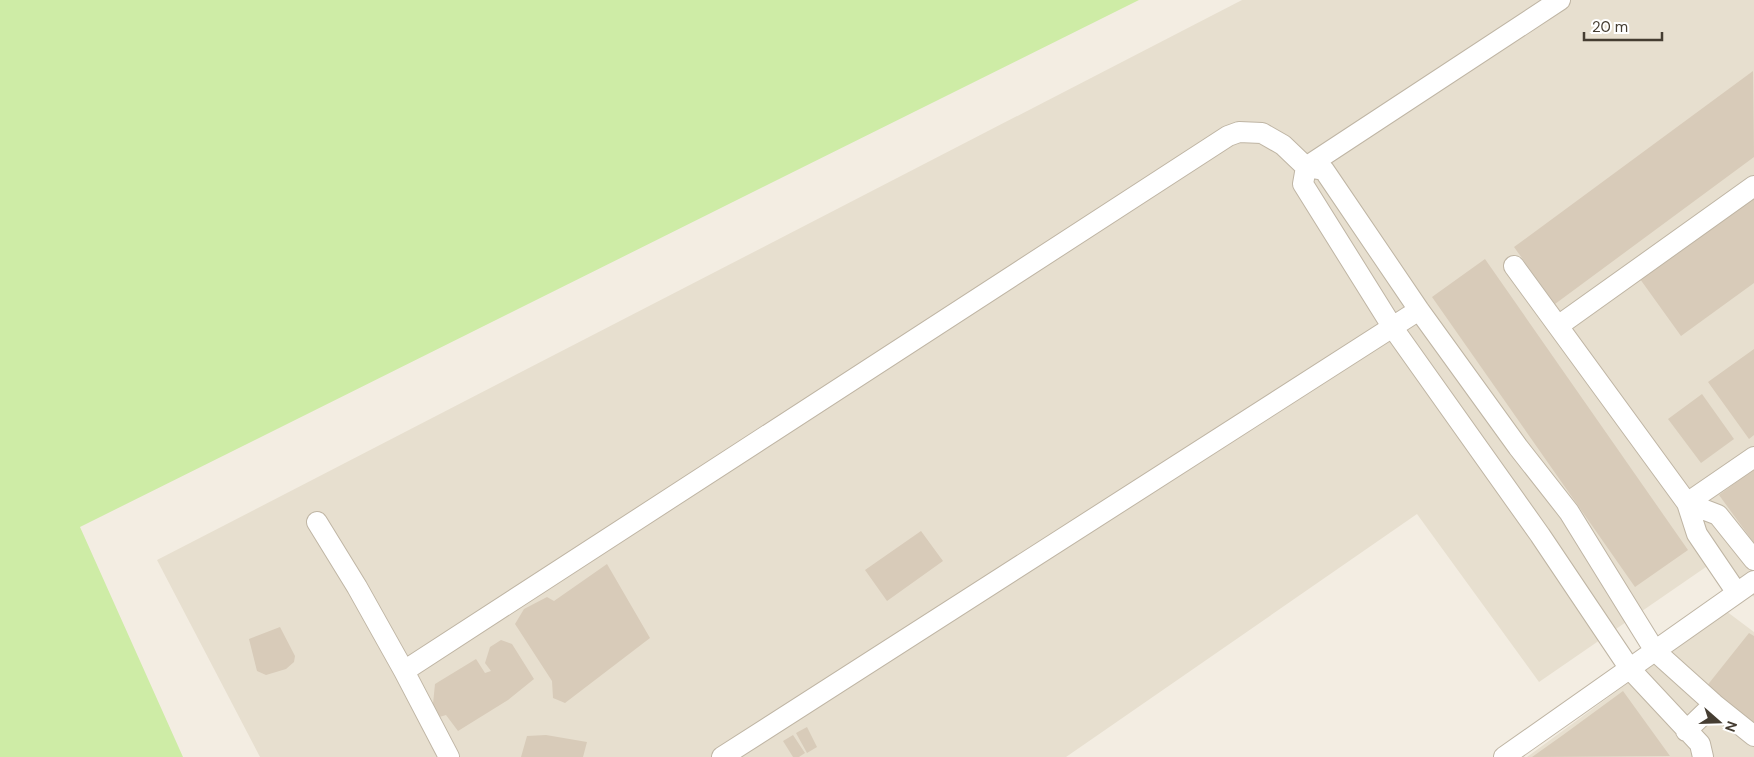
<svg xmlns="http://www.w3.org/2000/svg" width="1754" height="757" viewBox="0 0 1754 757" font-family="'DM Sans',sans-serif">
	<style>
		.residential { fill: #e7dfcf }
		.green { fill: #ceeca6 }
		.building { fill: #d8cbb9 }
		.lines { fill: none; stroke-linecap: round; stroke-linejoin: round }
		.street-casing { stroke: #bfb5a4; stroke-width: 22 }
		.street { stroke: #fff; stroke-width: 20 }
	</style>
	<rect width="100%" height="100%" fill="#f3ede2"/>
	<path class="residential" d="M 1242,0 L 1754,0 L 1754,597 L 1719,558 L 1539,682 L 1417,514 L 1066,757 L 260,757 L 157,560 Z
		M 1726,611 L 1754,632 L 1754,757 L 1527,757 Z"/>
	<path class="green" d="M 0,0 L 1139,0 L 80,527 L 183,757 L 0,757 Z"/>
	<path class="building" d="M 1753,71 L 1754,157 L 1555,304 L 1514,247 Z
		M 1754,196 L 1754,283 L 1681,336 L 1640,279 Z
		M 1485,259 L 1688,550 L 1635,587 L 1432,297 Z
		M 1754,349 L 1754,435 L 1749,439 L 1708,382 Z
		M 1702,394 L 1734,439 L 1701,463 L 1668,419 Z
		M 1754,469 L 1754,543 L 1719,495 Z
		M 921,531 L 943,561 L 887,601 L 865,570 Z
		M 607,564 L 650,638 L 565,703 L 553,698 L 552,681 L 515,624 L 524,609 L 547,597 L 554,601 Z
		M 280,627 L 295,656 L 294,662 L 286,669 L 266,675 L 257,671 L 249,639 Z
		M 1749,633 L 1754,636 L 1754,726 L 1706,687 Z
		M 501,640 L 512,644 L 534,679 L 508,700 L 458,731 L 446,715 L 436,718 L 433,704 L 435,684 L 476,659 L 485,673 L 491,671 L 485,663 L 490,647 Z
		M 1623,691 L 1670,756 L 1532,757 L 1563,735 Z
		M 807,727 L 817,747 L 807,753 L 796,733 Z
		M 546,735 L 587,742 L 583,757 L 521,757 L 527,736 Z
		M 793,735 L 805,753 L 799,757 L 793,757 L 783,741 Z"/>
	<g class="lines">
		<defs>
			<path id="street" d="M 1560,0 L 1306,167 L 1303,184 L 1393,328 L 1540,535 L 1630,669 L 1700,744 L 1703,757
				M 1514,266 L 1687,503 L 1697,534 L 1737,593
				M 1558,326 L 1754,186
				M 1687,503 L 1718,515 L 1754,560
				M 1687,503 L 1754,457
				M 317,522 L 357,587 L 404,671
				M 1686,731 L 1714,704
				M 449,757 L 404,671 L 1228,136 L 1239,132 L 1262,133 L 1283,145 L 1306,167 L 1324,170 L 1419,310 L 1518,447 L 1569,512 L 1655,651 L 1714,704 L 1754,736
				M 722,757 L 1419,310
				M 1504,757 L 1754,581"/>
		</defs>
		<use href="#street" class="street-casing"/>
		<use href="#street" class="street"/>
	</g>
	<g transform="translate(1719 722) rotate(110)" stroke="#ffffff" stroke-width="4" paint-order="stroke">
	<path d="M0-4L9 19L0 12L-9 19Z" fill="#453d32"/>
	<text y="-8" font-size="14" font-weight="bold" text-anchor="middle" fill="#453d32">N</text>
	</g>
	<path d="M1584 32v8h78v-8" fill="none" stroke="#453d32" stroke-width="2.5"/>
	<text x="1592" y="32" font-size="15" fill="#453d32" stroke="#ffffff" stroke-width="4" paint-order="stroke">20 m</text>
</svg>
